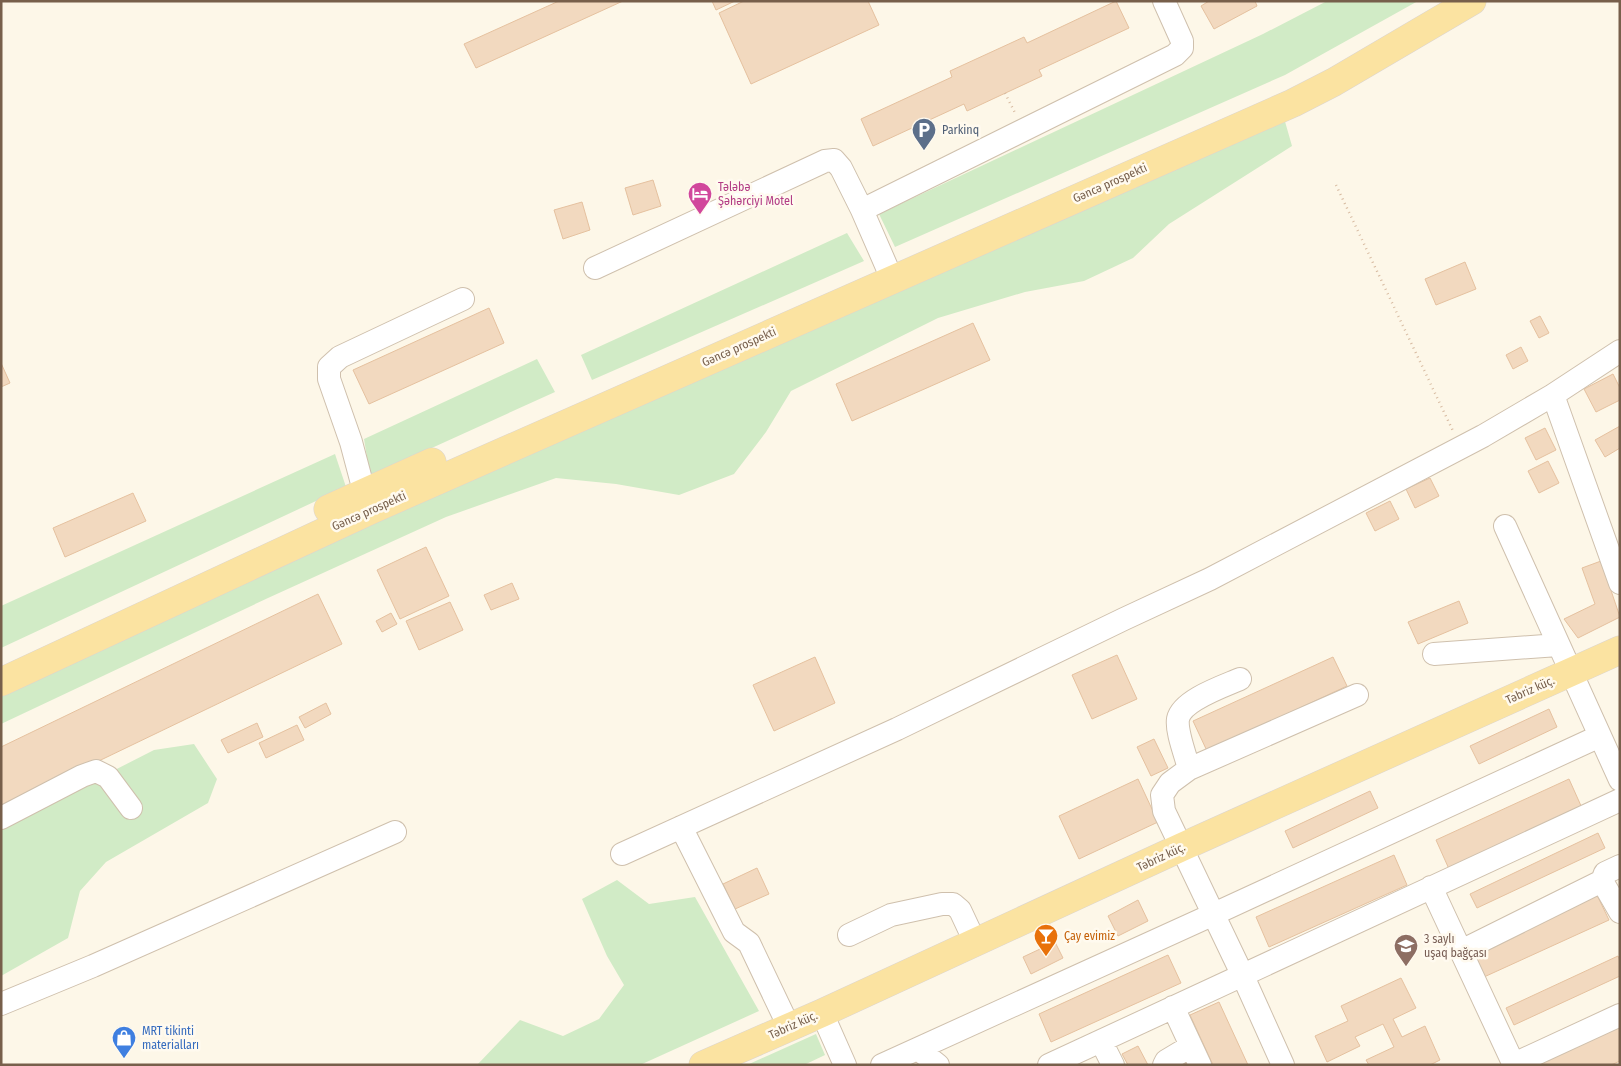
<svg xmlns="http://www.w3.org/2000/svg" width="1621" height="1066" viewBox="0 0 1621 1066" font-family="'Fira Sans Condensed',sans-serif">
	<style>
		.green { fill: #d1ebc6 }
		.building { fill: #f2d9bf; stroke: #e5c19f }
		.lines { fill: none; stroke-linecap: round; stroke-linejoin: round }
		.minor-casing { stroke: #cfc0ad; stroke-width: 24 }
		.major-casing { stroke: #dcd5d0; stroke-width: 29 }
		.path { stroke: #d8bca2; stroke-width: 2.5; stroke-dasharray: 1 4; stroke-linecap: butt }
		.minor { stroke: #fff; stroke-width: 22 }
		.major { stroke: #fbe3a1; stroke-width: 28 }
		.labels { text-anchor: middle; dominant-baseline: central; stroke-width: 5; stroke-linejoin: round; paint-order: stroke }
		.service-label { font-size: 12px; fill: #4e5e75; stroke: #fffaef; text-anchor: start }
		.street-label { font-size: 12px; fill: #775f4b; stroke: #fffaef }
		.hotel-label { font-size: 12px; fill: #b23c85; stroke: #fffaef; text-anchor: start }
		.food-label { font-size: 12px; fill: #c56008; stroke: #fffaef; text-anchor: start }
		.education-label { font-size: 12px; fill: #785e54; stroke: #fffaef; text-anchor: start }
		.shop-label { font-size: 12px; fill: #366cbe; stroke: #fffaef; text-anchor: start }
	</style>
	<rect width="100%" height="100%" fill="#fdf7e8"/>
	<path class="green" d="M 1327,1 L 1418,1 L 1285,75 L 895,247 L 879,214 L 1263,34 Z
		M 1284,118 L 1292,146 L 1169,224 L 1133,258 L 1084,281 L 1025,292 L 938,318 L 791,391 L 766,432 L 734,474 L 679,495 L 616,484 L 556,478 L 446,517 L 268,598 L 1,724 L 1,693 L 746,354 Z
		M 847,233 L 864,261 L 592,380 L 581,355 Z
		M 537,359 L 555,392 L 370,476 L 364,439 Z
		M 335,454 L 346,487 L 1,648 L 1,606 Z
		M 194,744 L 217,779 L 208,803 L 106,862 L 80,891 L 68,938 L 1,976 L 1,828 L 154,750 Z
		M 617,880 L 649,904 L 695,897 L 759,1011 L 640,1065 L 477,1065 L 520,1020 L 563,1036 L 599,1019 L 624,985 L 607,956 L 582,899 Z
		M 816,1034 L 825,1055 L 804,1065 L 747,1065 Z"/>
	<path class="building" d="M 559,1 L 623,1 L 476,68 L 464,44 Z
		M 712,1 L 735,1 L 716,10 Z
		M 744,1 L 868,1 L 879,25 L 751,84 L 719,13 Z
		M 1116,1 L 1129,28 L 1039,70 L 1042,76 L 967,111 L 964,104 L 873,146 L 861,119 L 952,77 L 950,71 L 1024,37 L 1027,43 Z
		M 1209,1 L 1255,1 L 1257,6 L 1214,29 L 1201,6 Z
		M 653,180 L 661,206 L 633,215 L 625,188 Z
		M 582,202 L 590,230 L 563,239 L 554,210 Z
		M 1465,262 L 1476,289 L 1436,305 L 1425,279 Z
		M 489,308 L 504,343 L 369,404 L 353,370 Z
		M 1540,316 L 1549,333 L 1539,338 L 1530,321 Z
		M 973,323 L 990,360 L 852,421 L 836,384 Z
		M 1521,347 L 1528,361 L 1513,369 L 1506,355 Z
		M 1,363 L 10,383 L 1,387 Z
		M 1613,374 L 1620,388 L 1620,400 L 1596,412 L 1584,389 Z
		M 1620,426 L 1620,448 L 1605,457 L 1595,440 Z
		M 1545,428 L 1556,450 L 1536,460 L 1525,438 Z
		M 1548,461 L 1559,483 L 1539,493 L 1528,471 Z
		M 1430,478 L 1439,496 L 1415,508 L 1406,489 Z
		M 133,493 L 146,521 L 65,557 L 53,528 Z
		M 1390,501 L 1399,519 L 1375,531 L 1366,513 Z
		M 426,547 L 449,596 L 400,619 L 377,570 Z
		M 1601,561 L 1620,617 L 1578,638 L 1564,619 L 1595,604 L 1582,568 Z
		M 512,583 L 519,599 L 491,610 L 484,595 Z
		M 318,594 L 342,644 L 1,808 L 1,747 Z
		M 1459,601 L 1468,623 L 1418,644 L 1408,622 Z
		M 450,602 L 463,630 L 419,650 L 406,621 Z
		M 391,613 L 397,624 L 382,632 L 376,621 Z
		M 1117,655 L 1137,699 L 1092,719 L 1072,675 Z
		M 815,657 L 835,703 L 774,731 L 753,685 Z
		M 1333,657 L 1347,686 L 1207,751 L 1193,721 Z
		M 326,703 L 331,714 L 305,728 L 299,717 Z
		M 1549,709 L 1557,727 L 1479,764 L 1470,746 Z
		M 257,723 L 263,737 L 228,753 L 221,740 Z
		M 297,725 L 304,740 L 266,758 L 259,743 Z
		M 1154,739 L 1168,768 L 1151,776 L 1137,747 Z
		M 1138,779 L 1158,822 L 1079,859 L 1059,816 Z
		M 1569,779 L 1582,808 L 1449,869 L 1436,840 Z
		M 1370,791 L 1378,808 L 1293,848 L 1285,831 Z
		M 1598,833 L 1605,848 L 1477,908 L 1470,894 Z
		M 1394,855 L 1407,885 L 1269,947 L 1256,917 Z
		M 757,868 L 769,894 L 735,909 L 723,884 Z
		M 1597,895 L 1609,920 L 1484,977 L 1473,952 Z
		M 1138,900 L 1148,921 L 1118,936 L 1108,916 Z
		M 1055,942 L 1063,958 L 1031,974 L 1023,957 Z
		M 1168,955 L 1181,983 L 1051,1042 L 1039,1014 Z
		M 1618,956 L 1620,961 L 1620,976 L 1514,1025 L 1506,1008 Z
		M 1401,978 L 1416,1008 L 1393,1019 L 1402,1037 L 1425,1026 L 1440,1060 L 1430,1065 L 1369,1065 L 1366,1060 L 1394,1047 L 1383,1024 L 1355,1037 L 1360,1046 L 1327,1062 L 1315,1036 L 1348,1021 L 1341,1006 Z
		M 1219,1002 L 1248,1065 L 1213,1065 L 1190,1015 Z
		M 1620,1026 L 1620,1061 L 1611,1065 L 1536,1065 Z
		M 1138,1046 L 1148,1065 L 1128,1065 L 1122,1054 Z"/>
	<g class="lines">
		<defs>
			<path id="minor" d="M 595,268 L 825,161 L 834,160 L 841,168 L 862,210
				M 892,279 L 862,210 L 1175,55 L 1182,48 L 1182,41 L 1164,1
				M 1553,395 L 1620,583
				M 364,491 L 351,442 L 329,379 L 329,367 L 340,357 L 463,299
				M 1505,526 L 1620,780
				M 1434,654 L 1558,645
				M 1240,679 C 1224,686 1182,700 1178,719 C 1176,732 1186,756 1189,769 L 1170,783 L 1162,795 L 1164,811 L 1242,974 L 1283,1065
				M 1189,769 L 1357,695
				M 1,818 L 82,776 L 96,771 L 108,777 L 131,808
				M 681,827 L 734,932 L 749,943 L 789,1027
				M 622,854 L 897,729 L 1124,619 L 1210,579 L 1483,436 L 1553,395 L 1620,351
				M 1620,866 L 1605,873 L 1602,881 L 1620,912
				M 1431,887 L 1514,1065
				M 849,935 L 891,915 L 942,904 L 953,904 L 960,910 L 975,942
				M 1461,951 L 1602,881
				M 1,1004 L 93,966 L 395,832
				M 1173,1007 L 1200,1065
				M 822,1013 L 845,1065
				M 1101,1041 L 1113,1065
				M 918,1049 L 938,1065
				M 1514,1064 L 1620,1015
				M 882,1065 L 1214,914 L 1600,736
				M 1049,1065 L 1620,800
				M 1164,1065 L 1166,1061 L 1191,1046"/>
			<path id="major" d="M 328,509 L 432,462
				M 1,682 L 371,510 L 1293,103 L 1334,82 L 1472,1
				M 703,1065 L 822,1013 L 1182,847 L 1620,650"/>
		</defs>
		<use href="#minor" class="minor-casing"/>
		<use href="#major" class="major-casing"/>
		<path class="path" d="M 1005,93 L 1015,113
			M 1336,185 L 1453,431"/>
		<use href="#minor" class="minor"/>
		<use href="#major" class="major"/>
	</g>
	<defs>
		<symbol id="parking-pin" viewBox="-11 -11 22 30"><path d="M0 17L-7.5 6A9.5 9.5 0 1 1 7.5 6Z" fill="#5c6f8a" stroke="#fffaef"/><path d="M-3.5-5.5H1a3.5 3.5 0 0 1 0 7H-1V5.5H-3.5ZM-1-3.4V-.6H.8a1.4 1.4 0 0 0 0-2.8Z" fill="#fff"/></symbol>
		<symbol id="hotel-pin" viewBox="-11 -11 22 30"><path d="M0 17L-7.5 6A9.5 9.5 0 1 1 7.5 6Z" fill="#d1479c" stroke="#fffaef"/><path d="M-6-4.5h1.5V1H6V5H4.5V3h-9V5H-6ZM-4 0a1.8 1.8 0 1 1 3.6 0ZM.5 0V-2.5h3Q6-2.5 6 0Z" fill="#fff"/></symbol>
		<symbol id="bar-pin" viewBox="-11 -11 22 30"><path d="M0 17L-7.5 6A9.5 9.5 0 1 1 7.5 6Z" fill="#e8710a" stroke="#fffaef"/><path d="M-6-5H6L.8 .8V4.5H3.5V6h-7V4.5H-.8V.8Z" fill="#fff"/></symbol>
		<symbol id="school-pin" viewBox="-11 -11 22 30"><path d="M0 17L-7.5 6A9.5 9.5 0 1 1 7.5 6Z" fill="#8d6e63" stroke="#fffaef"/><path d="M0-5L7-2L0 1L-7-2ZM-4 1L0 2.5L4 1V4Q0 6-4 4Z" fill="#fff"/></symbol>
		<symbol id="shop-pin" viewBox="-11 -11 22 30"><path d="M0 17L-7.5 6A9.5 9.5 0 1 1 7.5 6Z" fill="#3f7fe0" stroke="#fffaef"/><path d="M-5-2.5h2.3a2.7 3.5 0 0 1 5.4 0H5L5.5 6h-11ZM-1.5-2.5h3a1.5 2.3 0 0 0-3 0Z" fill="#fff"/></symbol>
	</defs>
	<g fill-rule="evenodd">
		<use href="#parking-pin" x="910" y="116" width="28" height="38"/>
		<use href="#hotel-pin" x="686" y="180" width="28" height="38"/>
		<use href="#bar-pin" x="1032" y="922" width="28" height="38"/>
		<use href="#school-pin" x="1392" y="932" width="28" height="38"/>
		<use href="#shop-pin" x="110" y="1024" width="28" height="38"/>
	</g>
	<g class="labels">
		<g class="service-label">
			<text x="942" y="130">Parkinq</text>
		</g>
		<g class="street-label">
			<text transform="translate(1110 183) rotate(-24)">Gəncə prospekti</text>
			<text transform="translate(739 347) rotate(-24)">Gəncə prospekti</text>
			<text transform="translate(369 511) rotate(-24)">Gəncə prospekti</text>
			<text transform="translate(1530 690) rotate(-24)">Təbriz küç.</text>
			<text transform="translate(1161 857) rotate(-25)">Təbriz küç.</text>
			<text transform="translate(793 1025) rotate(-24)">Təbriz küç.</text>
		</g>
		<g class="hotel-label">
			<text x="718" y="187">Tələbə<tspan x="718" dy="14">Şəhərciyi Motel</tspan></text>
		</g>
		<g class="food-label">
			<text x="1064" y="936">Çay evimiz</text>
		</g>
		<g class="education-label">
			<text x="1424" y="939">3 saylı<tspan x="1424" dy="14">uşaq bağçası</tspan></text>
		</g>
		<g class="shop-label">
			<text x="142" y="1031">MRT tikinti<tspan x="142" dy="14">materialları</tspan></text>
		</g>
	</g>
	<rect width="1621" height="1066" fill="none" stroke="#775f4b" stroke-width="5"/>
</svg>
